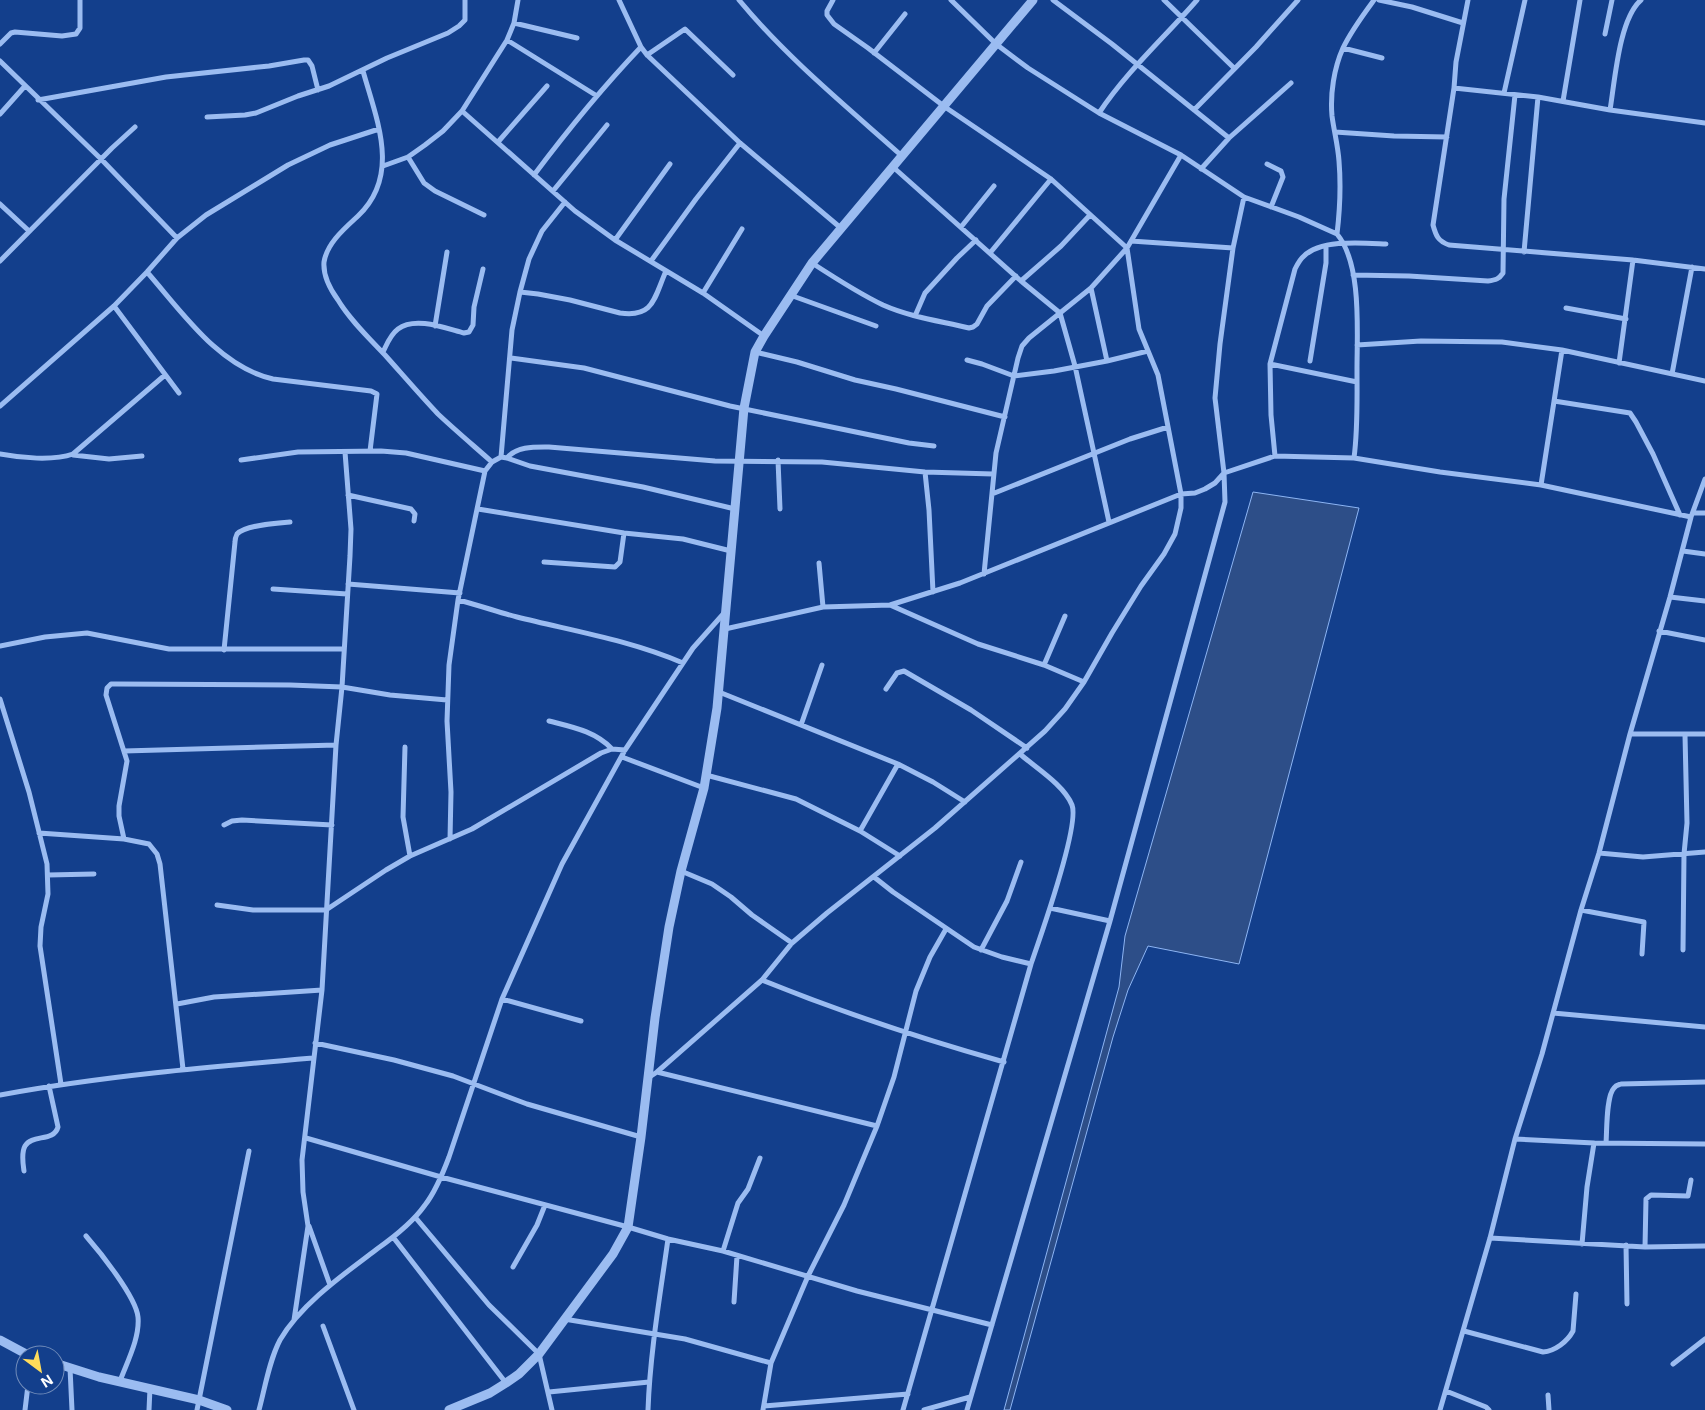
<svg xmlns="http://www.w3.org/2000/svg" width="1705" height="1410" viewBox="0 0 1705 1410" font-family="Inter,sans-serif">
	<style>
		.water { fill: #2d4e88; stroke: #8db5f4 }
		.lines { fill: none; stroke-linecap: round; stroke-linejoin: round }
		.minor { stroke: #9bbcf1; stroke-width: 5 }
		.tertiary { stroke: #9bbcf1; stroke-width: 9 }
	</style>
	<rect width="100%" height="100%" fill="#133f8c"/>
	<path class="water" d="M 1253,492 L 1359,508 L 1239,964 L 1148,946 L 1128,990 L 1113,1037 L 1010,1410 L 1004,1410 L 1119,987 L 1125,936 Z"/>
	<g class="lines">
		<path class="minor" d="M 619,0 L 641,47 L 647,55 L 740,143 L 842,229
			M 739,0 C 787,58 846,106 902,156
			M 951,0 L 996,44 L 1028,68 L 1099,113 L 1181,155 L 1244,197 L 1299,217 L 1337,234
			M 1053,0 L 1112,44 L 1229,138
			M 1164,0 L 1234,68
			M 1379,0 L 1412,7 L 1463,23
			M 1468,0 L 1456,62 L 1454,88 L 1433,225 C 1436,236 1438,241 1449,245 L 1633,260 L 1705,269
			M 514,23 L 577,38
			M 1605,34 L 1612,0
			M 507,40 L 597,96
			M 0,44 L 11,33 L 15,32 L 62,36 L 76,34 L 80,28 L 80,0
			M 1343,48 L 1382,58
			M 874,53 L 905,14
			M 647,55 L 685,29 L 733,75
			M 0,61 L 101,159 L 177,238
			M 363,71 C 377,121 401,175 358,216 C 345,228 327,243 324,262 C 323,275 330,289 338,300 C 350,320 369,338 385,355 C 402,374 420,395 438,414 C 455,430 474,446 492,462
			M 1454,88 L 1538,97 L 1610,110 L 1705,123
			M 1504,93 L 1525,0
			M 38,100 L 166,77 L 269,66 L 304,60 L 308,60 L 312,66 L 318,90
			M 1563,101 L 1580,0
			M 1194,110 L 1256,47 L 1298,0
			M 1610,110 C 1615,80 1619,19 1641,0
			M 462,111 L 575,211 L 615,240 L 703,293 L 764,336
			M 1099,113 C 1127,71 1164,38 1197,0
			M 0,114 L 25,86
			M 207,117 L 245,115 L 256,113 L 298,96 L 329,86 L 387,58 L 448,33 L 459,26 L 465,20 L 465,0
			M 1335,132 L 1394,136 L 1447,137
			M 498,142 L 547,86
			M 408,157 L 424,183 L 435,191 L 484,215
			M 1267,164 L 1281,171 L 1283,177 L 1271,207
			M 383,166 L 408,157 L 425,145 L 443,131 L 462,111 L 507,40 L 514,23 L 518,0
			M 893,167 L 1021,281 L 1060,313 L 1075,366 L 1109,522
			M 1201,169 L 1229,138 L 1291,83
			M 534,175 C 567,131 602,88 641,47
			M 553,191 L 607,125
			M 0,204 L 29,231
			M 961,227 L 994,186
			M 615,240 L 670,164
			M 1131,241 L 1233,248
			M 1524,252 L 1538,97
			M 990,253 L 1051,179
			M 0,261 L 112,148 L 135,127
			M 651,261 L 696,199 L 740,143
			M 812,263 C 835,278 858,293 883,305 C 910,317 940,321 969,328 L 973,327 L 977,324 L 987,306 L 1016,276
			M 147,272 C 182,312 219,367 273,379 L 371,391 L 377,394 L 370,451
			M 1353,275 L 1409,276 L 1488,281 C 1496,280 1499,279 1503,273 L 1504,199 L 1515,95
			M 1021,281 L 1061,246 L 1090,215
			M 1091,288 L 1107,361
			M 520,292 L 538,294 L 570,300 L 620,313 C 654,318 654,298 666,271
			M 703,293 L 742,229
			M 790,295 L 876,326
			M 114,306 L 179,393
			M 1566,308 L 1626,319
			M 915,316 L 925,293 L 957,258 L 976,240
			M 435,326 L 447,252
			M 1357,345 L 1421,341 L 1502,342 L 1562,350 L 1705,381
			M 383,352 C 387,344 390,335 398,329 C 415,316 445,328 464,333 L 469,332 L 473,325 L 474,307 L 483,269
			M 755,352 L 797,362 L 855,380 L 896,389 L 1005,417
			M 511,358 L 584,368 L 730,406 L 909,443 L 934,446
			M 967,360 L 982,364 L 1014,376 L 1054,371 L 1107,361 L 1148,351
			M 1310,361 L 1326,263 L 1326,246
			M 1619,363 L 1633,260
			M 1270,364 L 1357,382
			M 1672,374 L 1692,267
			M 1554,401 L 1630,413 L 1636,422 L 1653,454 L 1680,515
			M 0,406 L 114,306 L 147,272 L 177,238 L 206,215 L 288,165 L 330,145 L 379,129
			M 0,454 C 21,458 53,461 73,454 L 165,375
			M 73,455 L 109,459 L 142,456
			M 1275,456 L 1271,415 L 1270,364 L 1295,269 C 1297,265 1300,259 1304,256 C 1321,239 1363,243 1386,244
			M 501,457 L 512,330 L 520,292 L 529,259 L 542,231 L 565,202
			M 507,458 C 517,446 535,447 549,447 L 715,461 L 822,462 L 925,472 L 993,474
			M 1354,458 C 1358,428 1357,399 1357,369 C 1357,331 1362,264 1337,234 C 1340,209 1341,185 1339,161 C 1338,146 1334,131 1332,116 C 1330,94 1334,68 1343,48 C 1351,31 1363,15 1374,0
			M 241,460 L 298,452 L 381,451 L 406,453 L 485,471
			M 778,460 L 780,509
			M 925,472 L 929,510 L 933,592
			M 1541,485 L 1562,350
			M 992,494 L 1130,439 L 1168,427
			M 348,495 L 411,509 L 415,514 L 414,521
			M 478,509 L 624,533 L 683,539 L 731,551
			M 1693,513 L 1705,513
			M 1683,551 L 1705,554
			M 544,562 L 615,567 L 620,562 L 624,533
			M 819,563 L 823,607
			M 984,574 L 996,453 L 1018,358 L 1022,346 L 1029,338 L 1091,288 L 1127,248 L 1181,155
			M 348,584 L 460,593
			M 273,589 L 347,594
			M 1670,597 L 1705,601
			M 458,600 C 478,605 498,612 517,617 C 573,631 629,640 683,663
			M 890,605 L 978,644 L 1044,665 L 1084,682
			M 725,629 L 823,607 L 890,605 L 960,583 L 1181,494 L 1195,493 L 1205,489 L 1215,483 L 1224,473 L 1275,456 L 1354,458 L 1440,472 L 1541,485 L 1691,517
			M 1659,631 L 1705,640
			M 0,646 L 45,637 L 87,633 L 169,649 L 343,649
			M 224,650 L 235,542 C 235,540 236,536 237,534 C 245,525 278,523 290,522
			M 1044,665 L 1065,616
			M 886,689 L 897,673 L 904,671 L 971,710 L 1027,748
			M 719,692 L 898,764 L 933,782 L 965,802
			M 0,699 L 29,792 L 47,864 L 48,894 L 41,927 L 40,946 L 61,1084
			M 549,721 C 572,727 595,731 612,749
			M 801,725 L 822,665
			M 1630,734 L 1705,734
			M 405,747 L 403,817 L 410,856
			M 124,751 L 336,745
			M 622,757 L 704,788
			M 706,775 L 796,799 L 860,831 L 900,856
			M 224,825 L 232,821 L 242,820 L 332,825
			M 860,831 L 898,764
			M 39,833 L 124,839
			M 450,839 L 451,792 L 447,721 L 449,665 L 458,600 L 485,471 L 492,462 L 501,457 L 507,458 L 530,466 L 643,487 L 735,509
			M 1599,853 L 1643,857 L 1705,852
			M 681,871 L 712,884 L 731,897 L 752,915 L 792,943
			M 48,875 L 94,874
			M 874,877 L 893,892 L 974,947 L 1002,957 L 1031,964
			M 217,905 L 253,910 L 326,910 L 386,870 L 410,856 L 472,829 L 601,753 L 612,749 L 625,750
			M 1050,908 L 1110,921
			M 1581,910 L 1644,922 L 1642,954
			M 981,950 L 1007,901 L 1021,862
			M 1683,950 L 1684,854 L 1687,823 L 1685,735
			M 762,980 C 841,1012 922,1039 1004,1062
			M 502,999 L 581,1021
			M 177,1004 L 214,997 L 322,990
			M 1553,1013 L 1705,1027
			M 315,1043 L 394,1060 L 453,1076 L 527,1104 L 641,1137
			M 183,1069 L 160,864 L 157,854 L 149,844 L 124,839 L 119,816 L 119,806 L 127,761 L 106,695 L 107,688 L 111,684 L 116,684 L 290,685 L 342,687 L 390,695 L 447,700
			M 657,1072 L 877,1126
			M 648,1078 L 657,1072 L 762,980 L 792,943 L 827,913 L 935,828 L 1045,731 L 1065,709 L 1084,682 L 1112,633 L 1141,586 L 1164,554 L 1175,534 L 1181,508 L 1181,494 L 1158,375 L 1139,329 L 1127,248 L 1051,179 L 945,107 L 868,48 L 834,24 L 827,15 L 827,11 L 833,0
			M 0,1095 C 103,1076 208,1067 313,1058
			M 306,1138 L 441,1177 L 628,1227 L 668,1239 L 723,1251 L 857,1291 L 992,1325
			M 1515,1139 L 1594,1143 L 1705,1144
			M 1606,1143 C 1607,1131 1606,1096 1614,1088 C 1616,1085 1618,1085 1621,1084 L 1705,1082
			M 24,1171 C 23,1164 21,1153 25,1146 C 32,1134 54,1142 58,1127 L 49,1086
			M 415,1217 L 489,1305 L 539,1354 L 552,1410
			M 309,1226 L 330,1285
			M 86,1236 C 100,1252 136,1297 138,1317 C 140,1338 127,1362 120,1381
			M 393,1237 L 506,1383
			M 1490,1238 L 1645,1247 L 1705,1246
			M 1582,1244 L 1587,1187 L 1594,1143
			M 1626,1245 L 1627,1304
			M 1645,1247 L 1646,1199 L 1651,1195 L 1688,1196 L 1691,1180
			M 723,1251 L 738,1203 L 748,1189 L 760,1158
			M 513,1267 L 537,1225 L 545,1205
			M 734,1302 L 737,1256
			M 564,1319 L 685,1339 L 771,1363
			M 294,1320 L 308,1226 L 303,1192 L 302,1160 L 322,990 L 336,745 L 342,687 L 350,556 L 351,529 L 345,452
			M 323,1326 L 354,1410
			M 1464,1331 L 1543,1352 C 1555,1351 1567,1342 1573,1331 L 1576,1294
			M 1673,1364 L 1705,1339
			M 70,1368 L 72,1410
			M 1446,1391 L 1486,1407 L 1489,1410
			M 549,1392 L 649,1382
			M 1548,1395 L 1549,1410
			M 764,1406 L 908,1394
			M 25,1410 L 28,1385
			M 149,1410 L 150,1388
			M 197,1410 L 249,1151
			M 259,1410 C 265,1388 269,1361 280,1340 C 301,1304 344,1274 377,1249 C 394,1237 413,1222 425,1205 C 436,1191 443,1173 449,1157 L 502,999 L 562,864 L 625,750 L 693,648 L 725,612
			M 648,1410 C 650,1353 660,1296 668,1239
			M 763,1410 L 771,1363 L 808,1276 L 844,1205 L 877,1126 L 894,1077 L 916,991 L 930,957 L 946,929
			M 903,1410 L 1031,964 C 1040,938 1080,826 1072,805 C 1064,785 1036,768 1020,754
			M 924,1410 L 970,1397
			M 967,1410 L 1110,921 L 1225,502 L 1224,473 L 1215,398 L 1220,344 L 1233,248 L 1244,197
			M 1440,1410 L 1490,1238 L 1515,1139 L 1542,1054 L 1581,910 L 1599,853 L 1630,734 L 1670,597 L 1691,517 L 1705,479"/>
		<path class="tertiary" d="M 0,1340 L 28,1355
			M 55,1363 L 99,1377 L 199,1400 L 227,1410
			M 449,1410 L 490,1393 L 506,1383 L 519,1374 L 539,1354 L 613,1254 L 628,1227 L 641,1137 L 655,1018 L 669,927 L 681,871 L 704,788 L 717,708 L 744,408 L 755,352 L 764,336 L 812,263 L 1033,0"/>
	</g>
	<g transform="translate(40 1370) rotate(148)"><circle r="24" fill="#133f8c" stroke="#718cba"/>
	<path d="M0-4L9 19L0 12L-9 19Z" fill="#ffdc5b"/>
	<text y="-8" font-size="14" font-weight="bold" text-anchor="middle" fill="#ffffff">N</text>
	</g>
</svg>
